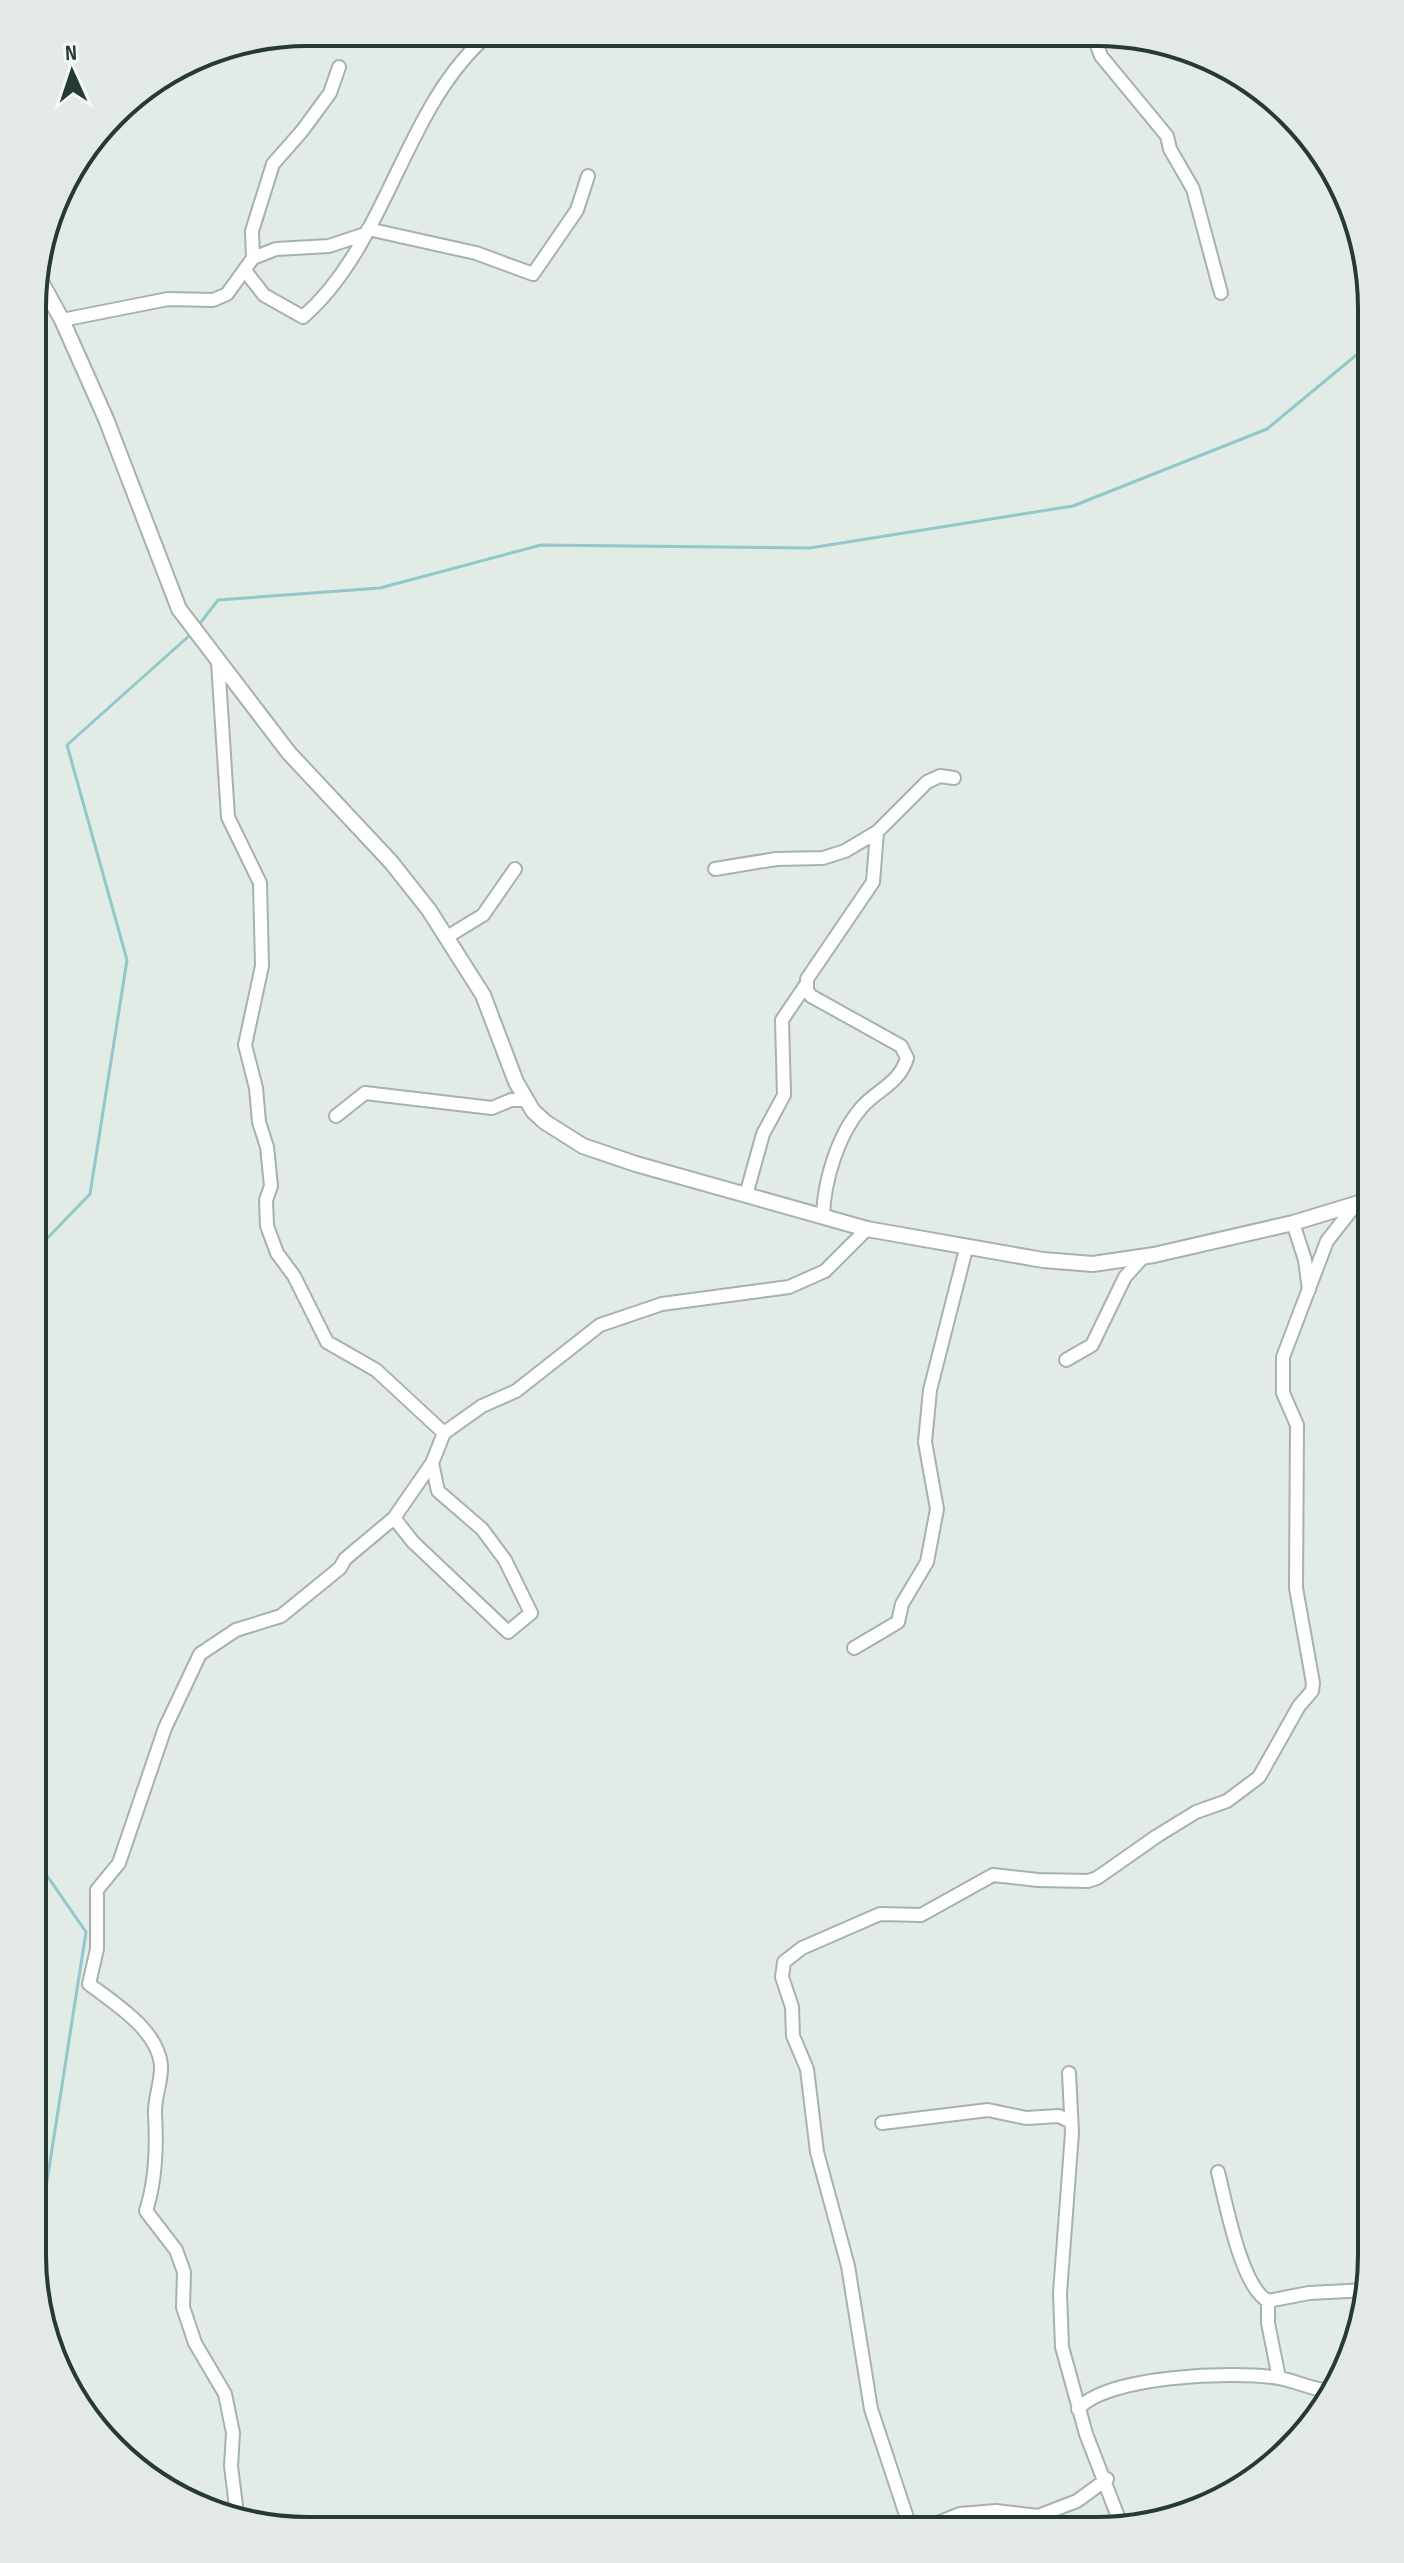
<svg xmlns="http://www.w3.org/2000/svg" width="1404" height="2563" viewBox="0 0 1404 2563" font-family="'Sofia Sans Condensed',sans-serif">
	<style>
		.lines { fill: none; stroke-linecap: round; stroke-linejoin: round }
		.stream { stroke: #91c8c9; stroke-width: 3 }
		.minor-casing { stroke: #a6b2ac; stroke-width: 16 }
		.tertiary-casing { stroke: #a6b2ac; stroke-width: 18 }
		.minor { stroke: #fff; stroke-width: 12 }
		.tertiary { stroke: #fff; stroke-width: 14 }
		.rim { fill: none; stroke: #253a31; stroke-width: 4 }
	</style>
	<rect width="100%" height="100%" fill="#e3ebe6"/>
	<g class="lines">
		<path class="stream" d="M 198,626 L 218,600 L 380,588 L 541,545 L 810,548 L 1073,506 L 1267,429 L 1372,342
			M 33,1253 L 90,1194 L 127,960 L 67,745 L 190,635
			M 32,1854 L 86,1932 L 34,2264"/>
		<defs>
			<path id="minor" d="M 1094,37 L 1101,56 L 1167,136 L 1170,149 L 1193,189 L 1221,293
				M 368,229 L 476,253 L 533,274 L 577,210 L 588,176
				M 253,258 L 276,249 L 329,246 L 365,234
				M 246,272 L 264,295 L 303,317 C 389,242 403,106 490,33
				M 62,320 L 168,299 L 213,300 L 227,294 L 253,258 L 252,231 L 273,164 L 302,131 L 330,93 L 339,67
				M 218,662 L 228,817 L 260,883 L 262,966 L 245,1045 L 256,1088 L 259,1122 L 267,1147 L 271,1186 L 266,1200 L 267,1226 L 277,1253 L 294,1276 L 327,1342 L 376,1370 L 444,1433
				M 715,869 L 776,859 L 823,858 L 845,851 L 877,832
				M 447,937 L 483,915 L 515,869
				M 336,1116 L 365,1093 L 492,1108 L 511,1100 L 526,1100
				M 746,1195 L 763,1134 L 784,1095 L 782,1020 L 807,983
				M 823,1216 C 824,1181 838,1134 862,1107 C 877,1090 900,1083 907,1058 L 901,1046 L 811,996 L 807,990 L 807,979 L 873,882 L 877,832 L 927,782 L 940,776 L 954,778
				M 1293,1223 L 1305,1260 L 1309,1290
				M 1066,1360 L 1092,1345 L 1125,1277 L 1143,1257
				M 394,1518 L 413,1542 L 508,1632 L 531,1613 L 505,1560 L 482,1529 L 438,1491 L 432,1463
				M 854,1648 L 898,1622 L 902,1604 L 927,1562 L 937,1509 L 925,1442 L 930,1390 L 966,1249
				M 1069,2073 L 1072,2133 L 1060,2293 L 1062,2347 L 1086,2434 L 1122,2527
				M 1371,2109 L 1371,2081
				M 882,2123 L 988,2110 L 1026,2118 L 1059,2116 L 1071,2122
				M 1218,2172 C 1226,2203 1241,2287 1268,2301
				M 1279,2378 L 1268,2323 L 1268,2301 L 1309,2293 L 1367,2290
				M 1078,2409 C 1108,2375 1234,2371 1279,2378 C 1297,2381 1314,2391 1333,2391
				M 237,2514 L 231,2466 L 233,2433 L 225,2394 L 195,2343 L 183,2307 L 184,2272 L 176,2250 L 146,2211 C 156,2180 157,2147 155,2114 C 154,2098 162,2082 161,2065 C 158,2030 114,2003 89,1984 L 97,1949 L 97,1890 L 119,1863 L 165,1728 L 200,1654 L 236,1630 L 281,1616 L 340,1568 L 345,1559 L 394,1518 L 432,1463 L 444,1433 L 482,1406 L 516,1391 L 600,1325 L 662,1304 L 789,1287 L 825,1271 L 867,1229
				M 911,2530 L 871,2409 L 848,2266 L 817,2152 L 807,2069 L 793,2036 L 792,2007 L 782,1977 L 784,1962 L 802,1948 L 880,1914 L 921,1915 L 993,1875 L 1038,1880 L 1088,1881 L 1097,1878 L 1157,1836 L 1196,1812 L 1227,1801 L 1259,1777 L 1299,1706 L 1312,1691 L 1313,1683 L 1296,1588 L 1297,1425 L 1283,1393 L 1283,1357 L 1327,1241 L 1357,1203
				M 920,2530 L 960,2514 L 996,2511 L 1038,2516
				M 1034,2531 L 1038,2516 L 1077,2501 L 1107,2479"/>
			<path id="tertiary" d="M 35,271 L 62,320 L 106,419 L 179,609 L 289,753 L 391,862 L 429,910 L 483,995 L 516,1082 L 533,1111 L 545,1122 L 583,1146 L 636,1164 L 867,1229 L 1043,1260 L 1093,1264 L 1154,1255 L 1293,1223 L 1372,1199"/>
		</defs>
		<use href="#minor" class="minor-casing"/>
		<use href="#tertiary" class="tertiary-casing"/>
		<use href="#minor" class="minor"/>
		<use href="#tertiary" class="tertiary"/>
	</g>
	<path d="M0 0H1404V2563H0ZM308 46H1096A262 262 0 0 1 1358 308V2255A262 262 0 0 1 1096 2517H308A262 262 0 0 1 46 2255V308A262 262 0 0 1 308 46Z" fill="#e3e9e4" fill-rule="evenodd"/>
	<path class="rim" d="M308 46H1096A262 262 0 0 1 1358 308V2255A262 262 0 0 1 1096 2517H308A262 262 0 0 1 46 2255V308A262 262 0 0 1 308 46Z"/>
	<g transform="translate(72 72) rotate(357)" stroke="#f3f8f4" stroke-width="6" paint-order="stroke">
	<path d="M0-6L14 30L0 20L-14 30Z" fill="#253a31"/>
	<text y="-12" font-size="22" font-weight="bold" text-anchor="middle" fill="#253a31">N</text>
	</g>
</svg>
